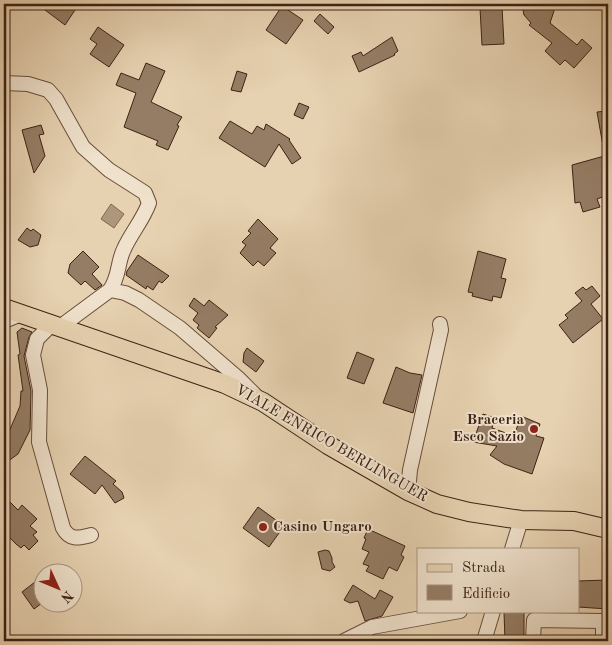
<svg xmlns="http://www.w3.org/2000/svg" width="612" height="645" viewBox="0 0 612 645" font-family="'Old Standard TT',serif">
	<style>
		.water { fill: #ad967b; stroke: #816852 }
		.building { fill: #957d65; stroke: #3e2214 }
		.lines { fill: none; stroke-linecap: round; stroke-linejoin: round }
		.minor-casing { stroke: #684e3b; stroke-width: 16 }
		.major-casing { stroke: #3e2214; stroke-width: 20 }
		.minor { stroke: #efe1cc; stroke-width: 14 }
		.major { stroke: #e6d1b0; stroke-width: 18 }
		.poi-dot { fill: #8f2418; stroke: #efe1cc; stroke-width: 2 }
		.labels { text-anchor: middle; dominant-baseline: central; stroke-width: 4; stroke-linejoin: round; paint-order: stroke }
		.poi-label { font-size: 15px; font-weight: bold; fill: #3e2214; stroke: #efe1cc; text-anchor: end }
		.street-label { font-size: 15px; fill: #3e2214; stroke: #efe1cc }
	</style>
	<rect width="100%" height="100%" fill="#e6d1b0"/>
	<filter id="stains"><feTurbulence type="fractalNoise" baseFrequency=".004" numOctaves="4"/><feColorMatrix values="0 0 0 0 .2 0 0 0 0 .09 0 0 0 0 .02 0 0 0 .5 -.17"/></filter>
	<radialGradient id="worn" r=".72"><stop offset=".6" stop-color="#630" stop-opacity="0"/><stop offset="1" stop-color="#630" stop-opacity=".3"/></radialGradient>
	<path class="water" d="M 111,204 L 124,214 L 114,228 L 101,219 Z"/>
	<path class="building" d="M 37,4 L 79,4 L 65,25 Z
		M 522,4 L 553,4 L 554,11 L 550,23 L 577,45 L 582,39 L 592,48 L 574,68 L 565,60 L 560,65 L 545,51 L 552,43 L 529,25 L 531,23 L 524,15 Z
		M 282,6 L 303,20 L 286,44 L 266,30 Z
		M 502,7 L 504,44 L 482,45 L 480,8 Z
		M 320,14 L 334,27 L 328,34 L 314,21 Z
		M 98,27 L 124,45 L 109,67 L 90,54 L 97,44 L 90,39 Z
		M 392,37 L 398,51 L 394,54 L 395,55 L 359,72 L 352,56 L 361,52 L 363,56 Z
		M 146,63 L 165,71 L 151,102 L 182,117 L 177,125 L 179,126 L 168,150 L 156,145 L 158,141 L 124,127 L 136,93 L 116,85 L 121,73 L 139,80 Z
		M 237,71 L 247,74 L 241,92 L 231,90 Z
		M 299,103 L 309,107 L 303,119 L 294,115 Z
		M 607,111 L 608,145 L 603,146 L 597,112 Z
		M 230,121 L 252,134 L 257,126 L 264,130 L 266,124 L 290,139 L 289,140 L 301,158 L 292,164 L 279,144 L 265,167 L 219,138 Z
		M 41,125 L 44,134 L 39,135 L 45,156 L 34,173 L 22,130 Z
		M 608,155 L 608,195 L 597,199 L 600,207 L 583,212 L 580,202 L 575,203 L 572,165 Z
		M 258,219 L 278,239 L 270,248 L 276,253 L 264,266 L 258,261 L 253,266 L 240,253 L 246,245 L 242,242 L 251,233 L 248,231 Z
		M 27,228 L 31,231 L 33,229 L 41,235 L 38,245 L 30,247 L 18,240 Z
		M 83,251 L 99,267 L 92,274 L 102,285 L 95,290 L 85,281 L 81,285 L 68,273 L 70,264 Z
		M 478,251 L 506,259 L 501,278 L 506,279 L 501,298 L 493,296 L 492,301 L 472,296 L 473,293 L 468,292 Z
		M 138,255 L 169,276 L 162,283 L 159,281 L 153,290 L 147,286 L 146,289 L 126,275 L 127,271 Z
		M 592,286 L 600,296 L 591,304 L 603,319 L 573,343 L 559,325 L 568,318 L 565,315 L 582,301 L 575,293 L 583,287 L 586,290 Z
		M 194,298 L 204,306 L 209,300 L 228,315 L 215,327 L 217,328 L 209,338 L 197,328 L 199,325 L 193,320 L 198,313 L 189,306 Z
		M 22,328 L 32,332 L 29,337 L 24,356 L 31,391 L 30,430 L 18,454 L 4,464 L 4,432 L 8,434 L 20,406 L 21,391 L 23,391 L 18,355 L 20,354 L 17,332 Z
		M 247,348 L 264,361 L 256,372 L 243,362 L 244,353 Z
		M 357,352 L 374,359 L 364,384 L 347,378 Z
		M 396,367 L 410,373 L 422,375 L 413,413 L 383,403 Z
		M 483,414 L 495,418 L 492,428 L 514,436 L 521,416 L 540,424 L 536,436 L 544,438 L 532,474 L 504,464 L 490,455 L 497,446 L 473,442 Z
		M 85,456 L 116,481 L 113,484 L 122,492 L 124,498 L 115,503 L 102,485 L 95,494 L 70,474 Z
		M 10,502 L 18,510 L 22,505 L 37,519 L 30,526 L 37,532 L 33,535 L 38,541 L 29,550 L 24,545 L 21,548 L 16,544 L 4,532 L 4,508 Z
		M 258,507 L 284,526 L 269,547 L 243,528 Z
		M 368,529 L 405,546 L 401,555 L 404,557 L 397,571 L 389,567 L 383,579 L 366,571 L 369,566 L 363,564 L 369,552 L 362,549 L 366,539 L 364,538 Z
		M 325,550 L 329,551 L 332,558 L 332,562 L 335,567 L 330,571 L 322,569 L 318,552 Z
		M 608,580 L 608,609 L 578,607 L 578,581 Z
		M 35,582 L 42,593 L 42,603 L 34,609 L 22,592 Z
		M 353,585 L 375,599 L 380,590 L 393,597 L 382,616 L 365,621 L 358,601 L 350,603 L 344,600 Z
		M 524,611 L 524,641 L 505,640 L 504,612 Z"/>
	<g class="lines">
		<defs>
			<path id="minor" d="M 4,83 L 28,84 L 48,90 L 56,99 L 83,147 L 109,170 L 145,193 L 149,203 C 143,220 131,233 124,249 C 117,263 120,275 110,290 L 125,293 L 139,300 L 180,328 L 238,378 L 255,395
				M 4,321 L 21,314
				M 52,324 L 37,339 L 33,355 L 40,390 L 39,442 L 63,528 C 70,541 79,538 91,535
				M 60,327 L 110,290
				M 408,491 L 410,470 L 441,330 L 440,324
				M 512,549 L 521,520
				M 344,641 L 372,627 L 460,611
				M 484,641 L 493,611
				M 533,641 L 534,620 L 603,621 L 603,641"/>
			<path id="major" d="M 4,308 L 225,384 L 263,402 L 328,445 L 408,491 L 437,504 L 469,512 L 521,520 L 574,521 L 608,529"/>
		</defs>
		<use href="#minor" class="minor-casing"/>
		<use href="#major" class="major-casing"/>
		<use href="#minor" class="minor"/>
		<use href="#major" class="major"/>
	</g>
	<g class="poi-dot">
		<circle cx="534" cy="429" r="5"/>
		<circle cx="263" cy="527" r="5"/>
	</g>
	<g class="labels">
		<g class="poi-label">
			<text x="524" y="420">Braceria<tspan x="524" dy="17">Esco Sazio</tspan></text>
			<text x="273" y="527" text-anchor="start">Casino Ungaro</text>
		</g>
		<g class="street-label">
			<text transform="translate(331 444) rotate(30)">VIALE ENRICO BERLINGUER</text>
		</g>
	</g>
	<rect width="612" height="645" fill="none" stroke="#e6d1b0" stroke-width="20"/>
	<rect x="5" y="5" width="602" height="635" fill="none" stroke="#3e2214" stroke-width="2.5"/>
	<rect x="10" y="10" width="592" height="625" fill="none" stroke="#3e2214"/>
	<rect x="417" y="548" width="162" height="65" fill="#efe1cc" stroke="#a89582"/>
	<rect x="427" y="564" width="25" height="8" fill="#e6d1b0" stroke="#a89582"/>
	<text x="462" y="572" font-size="15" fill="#3e2214">Strada</text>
	<rect x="427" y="585" width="25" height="15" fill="#957d65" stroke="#a89582"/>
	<text x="462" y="598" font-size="15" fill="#3e2214">Edificio</text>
	<g transform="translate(58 588) rotate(134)"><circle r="24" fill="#efe1cc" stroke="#a89582"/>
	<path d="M0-4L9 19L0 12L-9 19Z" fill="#8f2418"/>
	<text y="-8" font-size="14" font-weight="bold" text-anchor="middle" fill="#3e2214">N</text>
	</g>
	<rect width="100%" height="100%" filter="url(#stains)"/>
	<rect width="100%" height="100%" fill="url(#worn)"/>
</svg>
